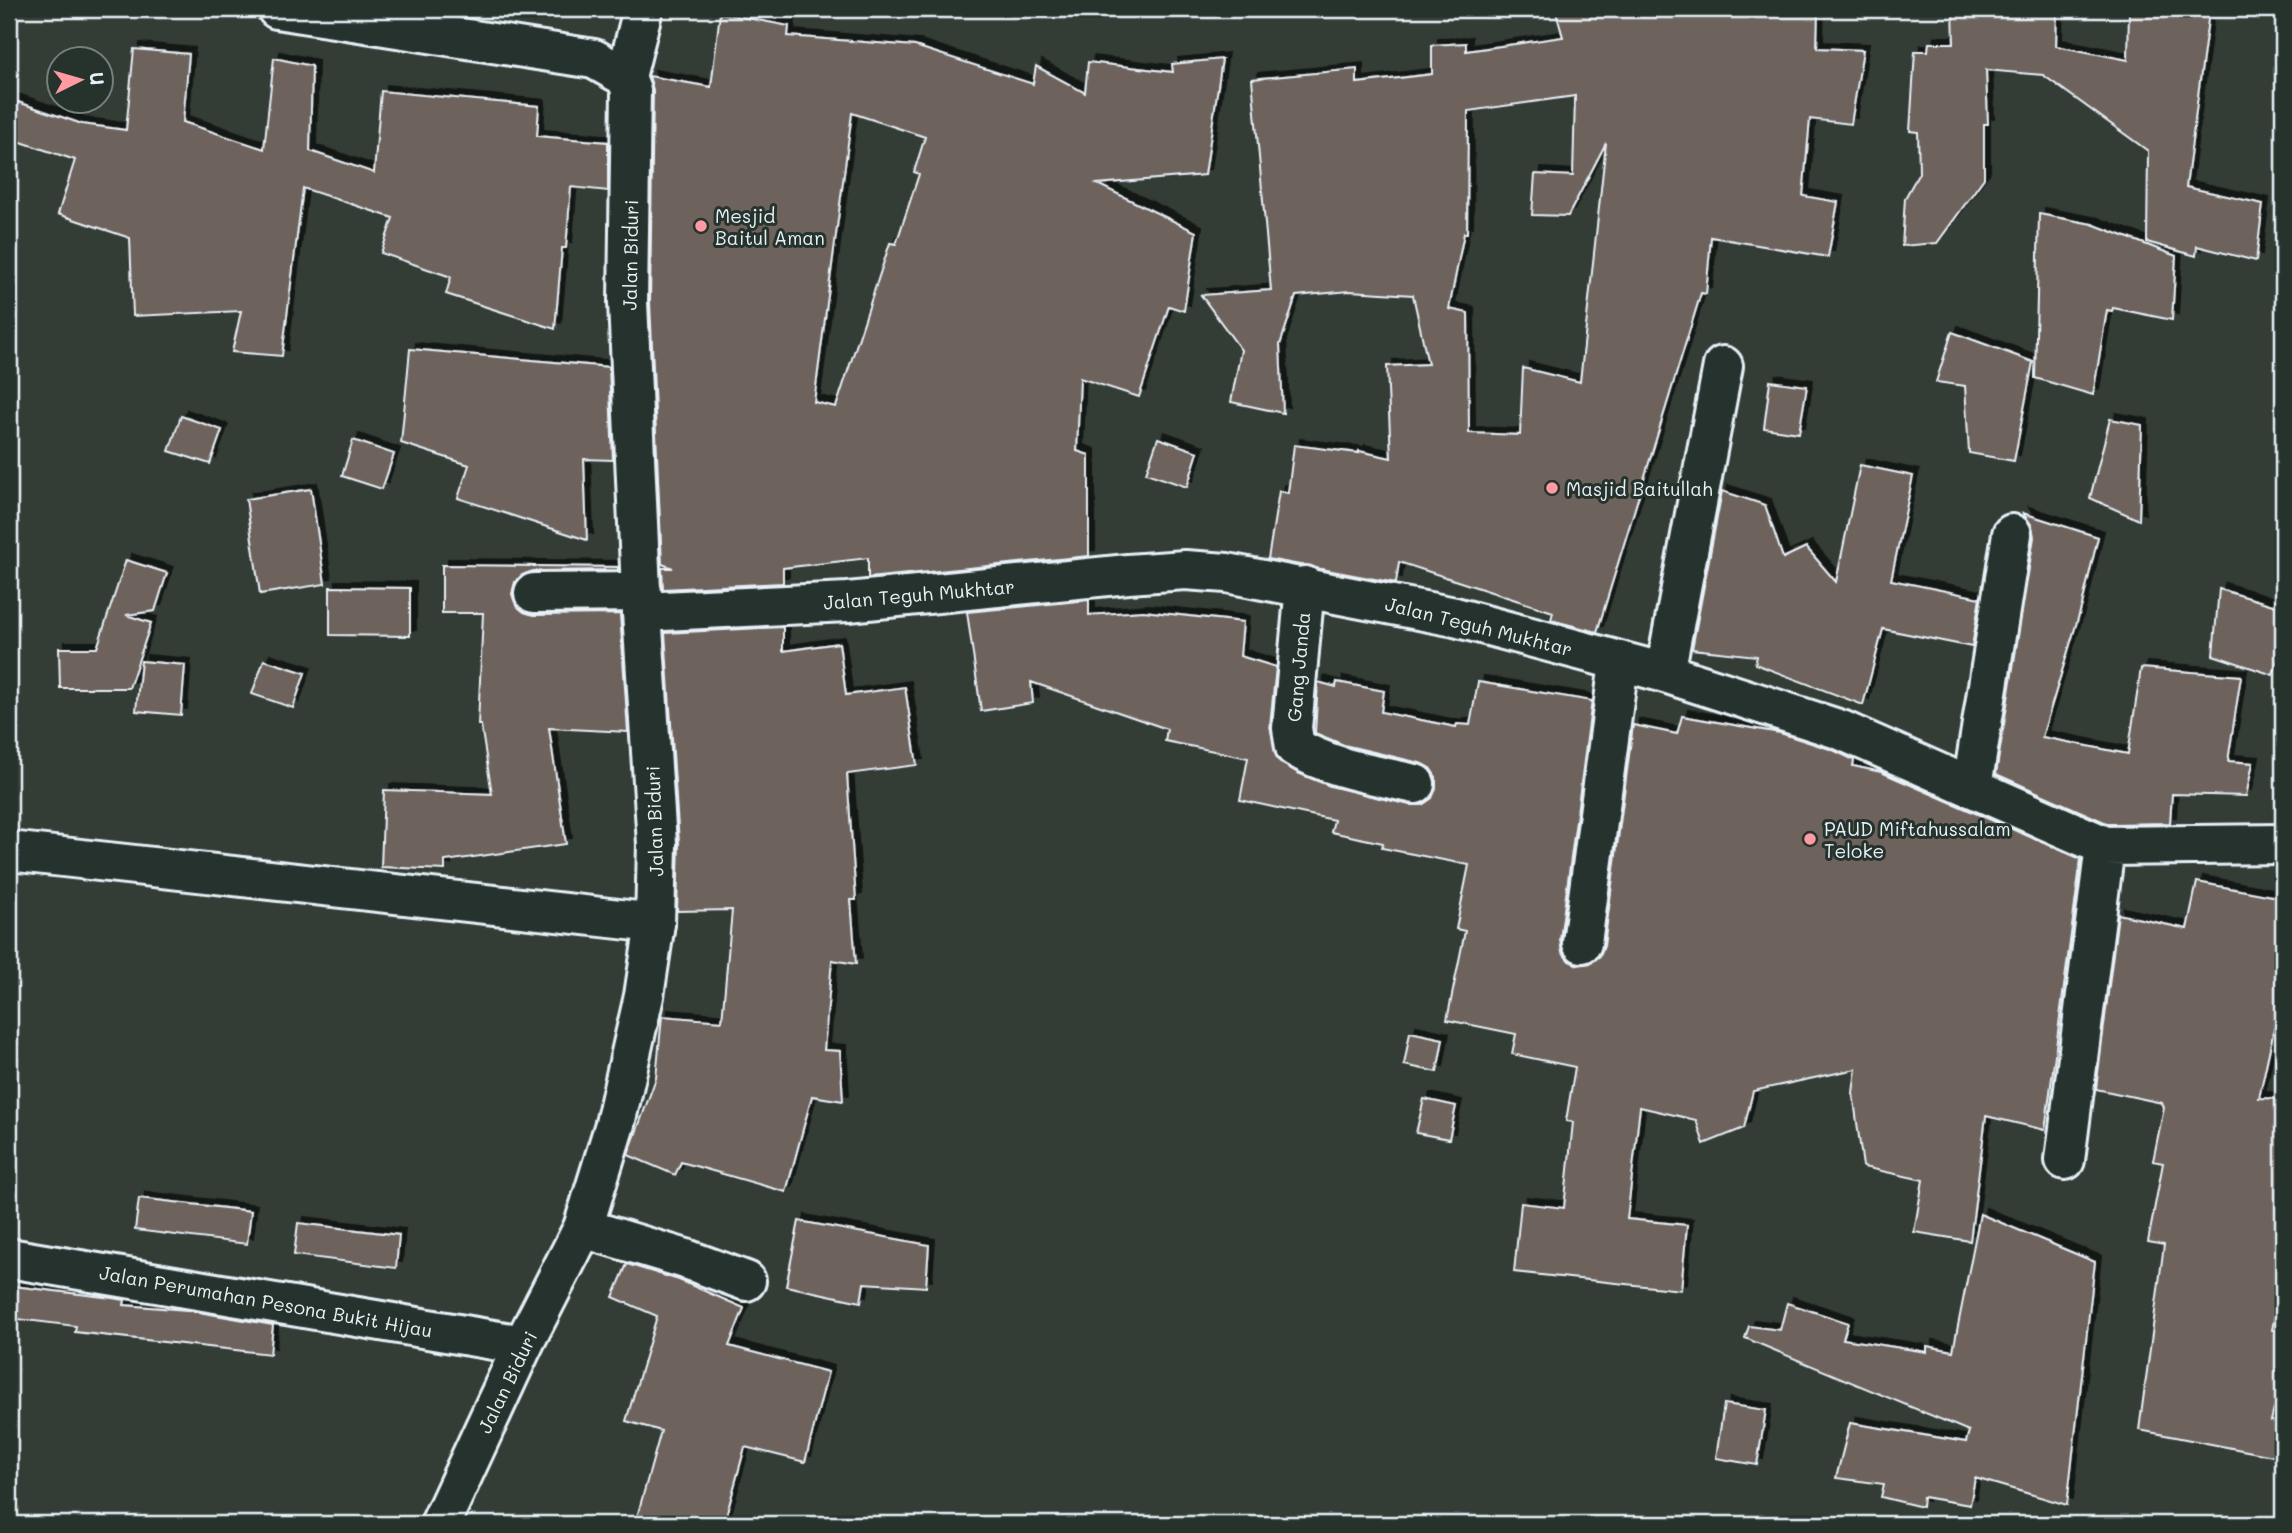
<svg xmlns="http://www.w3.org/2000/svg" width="2292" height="1533" viewBox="0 0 2292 1533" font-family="Mali,sans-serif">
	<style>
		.building { fill: #6e625b; stroke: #e8f1f8; stroke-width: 2; fill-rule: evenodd; filter: url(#shadow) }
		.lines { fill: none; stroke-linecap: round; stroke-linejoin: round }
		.street-casing { stroke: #e8f1f8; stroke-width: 44 }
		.secondary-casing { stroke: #e8f1f8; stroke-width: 44 }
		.street { stroke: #26332d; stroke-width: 38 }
		.secondary { stroke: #26332d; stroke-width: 38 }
		.poi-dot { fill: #ff9aa2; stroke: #26332d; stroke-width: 2.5 }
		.labels { text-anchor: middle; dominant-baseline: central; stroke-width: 6; stroke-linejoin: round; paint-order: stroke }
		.poi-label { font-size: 19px; fill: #e8f1f8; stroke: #26332d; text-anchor: start }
		.street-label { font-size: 19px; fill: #e8f1f8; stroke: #26332d }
	</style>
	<defs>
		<filter id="shadow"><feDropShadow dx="6" dy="-6" stdDeviation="0" flood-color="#0009"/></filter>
	</defs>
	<rect width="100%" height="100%" fill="#343c36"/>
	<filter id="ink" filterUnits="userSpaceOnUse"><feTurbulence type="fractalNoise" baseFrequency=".0143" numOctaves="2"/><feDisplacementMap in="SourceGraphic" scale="14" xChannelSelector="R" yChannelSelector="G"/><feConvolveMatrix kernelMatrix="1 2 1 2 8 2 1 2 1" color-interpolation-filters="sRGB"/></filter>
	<g filter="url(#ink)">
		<path class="building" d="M 1555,9 L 1818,9 L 1817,48 L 1863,50 L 1851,124 L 1810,119 L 1803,196 L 1838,202 L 1828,257 L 1711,237 L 1706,294 L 1701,293 L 1597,632 L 1551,620 L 1553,612 L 1399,562 L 1396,583 L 1268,559 L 1279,491 L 1288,493 L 1294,445 L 1359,453 L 1359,451 L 1391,458 L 1387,366 L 1428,364 L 1413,295 L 1350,291 L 1296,296 L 1280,345 L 1283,413 L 1231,402 L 1241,350 L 1201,295 L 1271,290 L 1252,79 L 1357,69 L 1357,83 L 1432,74 L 1432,45 L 1466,43 L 1466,51 L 1563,37 ZM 1575,96 L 1573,176 L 1535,174 L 1532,215 L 1568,216 L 1606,143 L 1580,382 L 1523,368 L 1520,435 L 1469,433 L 1468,313 L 1449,309 L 1464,233 L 1467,233 L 1468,111 Z
			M 1953,9 L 2057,9 L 2056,46 L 2128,60 L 2129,9 L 2209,12 L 2186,187 L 2263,204 L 2256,261 L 2197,246 L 2196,256 L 2147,242 L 2148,151 L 2043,75 L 1986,70 L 1988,124 L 1984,124 L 1984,178 L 1937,243 L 1902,246 L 1905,198 L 1919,173 L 1918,132 L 1910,131 L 1915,51 L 1928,51 L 1929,43 L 1954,43 Z
			M 720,13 L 789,26 L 788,36 L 915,46 L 1033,84 L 1036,66 L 1085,93 L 1088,62 L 1173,72 L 1172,64 L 1222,59 L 1205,175 L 1097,184 L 1196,232 L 1184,311 L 1169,306 L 1139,397 L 1080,378 L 1077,451 L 1089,455 L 1089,556 L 868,578 L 868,558 L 783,568 L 783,583 L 663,589 L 662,568 L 673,568 L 662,564 L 650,302 L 653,90 L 649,76 L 711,87 ZM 852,113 L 925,137 L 914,172 L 919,174 L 896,244 L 890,243 L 836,407 L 814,402 Z
			M 134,49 L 189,54 L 183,122 L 264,149 L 274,58 L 312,66 L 310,151 L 374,173 L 381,91 L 539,106 L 537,136 L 608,142 L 608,191 L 571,187 L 566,248 L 562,248 L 555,329 L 446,294 L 451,277 L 381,253 L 393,218 L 303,188 L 282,356 L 232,352 L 241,311 L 133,316 L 130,238 L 58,214 L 75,160 L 9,138 L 9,99 L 82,124 L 126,130 Z
			M 2039,214 L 2092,224 L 2176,256 L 2172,320 L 2113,308 L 2112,311 L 2107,310 L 2093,395 L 2035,378 Z
			M 1952,332 L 2033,362 L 2014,461 L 1969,453 L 1965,386 L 1936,382 Z
			M 410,349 L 609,367 L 613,460 L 584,459 L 587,540 L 458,498 L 469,465 L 401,443 Z
			M 1770,381 L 1807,386 L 1799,433 L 1764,428 Z
			M 181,416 L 222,430 L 210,464 L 169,451 Z
			M 2110,419 L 2142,425 L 2139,520 L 2090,498 Z
			M 1158,438 L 1198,452 L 1187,487 L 1146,473 Z
			M 353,440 L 394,454 L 382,489 L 342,476 Z
			M 1860,465 L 1913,476 L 1891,580 L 1980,598 L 1972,647 L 1883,629 L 1863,705 L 1755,664 L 1757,656 L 1692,649 L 1722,491 L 1765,505 L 1783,558 L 1806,547 L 1836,582 Z
			M 311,489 L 325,584 L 260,594 L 246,499 Z
			M 2023,513 L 2098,537 L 2082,605 L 2042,737 L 2128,754 L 2141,668 L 2241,676 L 2228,761 L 2253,763 L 2246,796 L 2172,794 L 2170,823 L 2109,824 L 1996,774 L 2034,537 L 2032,526 Z
			M 126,560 L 167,573 L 155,611 L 126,615 L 151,623 L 129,688 L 60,688 L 59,648 L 97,648 Z
			M 442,565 L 618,567 L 618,570 L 533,571 L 522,575 L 515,582 L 512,594 L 516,605 L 524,612 L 534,615 L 620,614 L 628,732 L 549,728 L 566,844 L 445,861 L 445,870 L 381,867 L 384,790 L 492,794 L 481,725 L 478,725 L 483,613 L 442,613 Z
			M 330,587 L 410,588 L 410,636 L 330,635 Z
			M 2219,589 L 2283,608 L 2283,643 L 2273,675 L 2213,655 Z
			M 1089,600 L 1089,615 L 1143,611 L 1243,622 L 1240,656 L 1276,667 L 1270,726 L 1278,760 L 1298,773 L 1330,786 L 1410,805 L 1422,805 L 1432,798 L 1436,788 L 1436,777 L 1430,768 L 1420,763 L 1344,745 L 1315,733 L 1318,682 L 1336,687 L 1337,682 L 1384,691 L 1381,712 L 1456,727 L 1457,724 L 1470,725 L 1478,682 L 1592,701 L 1560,940 L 1562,952 L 1569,961 L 1578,965 L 1591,963 L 1600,956 L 1604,946 L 1633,725 L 1677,734 L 1682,716 L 1780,733 L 1833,750 L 1854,760 L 1853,766 L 1881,772 L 2081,859 L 2045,1130 L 1986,1116 L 1970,1241 L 1914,1232 L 1923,1180 L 1863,1167 L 1853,1093 L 1856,1069 L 1753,1091 L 1744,1128 L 1704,1144 L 1696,1120 L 1640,1107 L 1627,1219 L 1687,1225 L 1681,1290 L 1514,1272 L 1521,1203 L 1564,1208 L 1573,1122 L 1566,1121 L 1575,1067 L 1512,1054 L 1516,1034 L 1447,1020 L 1465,931 L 1456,929 L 1469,865 L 1382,848 L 1383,843 L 1331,832 L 1334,820 L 1240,800 L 1248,758 L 1165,741 L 1167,729 L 1031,682 L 1033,703 L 981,711 L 967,612 Z
			M 783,627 L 783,651 L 839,643 L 846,695 L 905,687 L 917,765 L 847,774 L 856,900 L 851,900 L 856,964 L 832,960 L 824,1050 L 840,1051 L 843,1101 L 812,1096 L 786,1192 L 681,1162 L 675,1175 L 628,1155 L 656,1078 L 662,1016 L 722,1021 L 732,910 L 677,911 L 679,843 L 665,633 Z
			M 264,660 L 305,673 L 293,708 L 252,694 Z
			M 141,661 L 185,665 L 181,715 L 136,711 Z
			M 2197,882 L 2283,898 L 2283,1012 L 2278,1011 L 2259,1098 L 2283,1099 L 2283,1276 L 2272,1330 L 2283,1332 L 2283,1373 L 2271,1421 L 2283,1423 L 2283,1458 L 2139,1430 L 2164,1245 L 2148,1242 L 2163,1163 L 2153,1161 L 2164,1107 L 2162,1103 L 2096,1089 L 2118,914 L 2187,929 Z
			M 1410,1032 L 1443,1039 L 1437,1072 L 1404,1065 Z
			M 1424,1099 L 1456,1106 L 1449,1139 L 1416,1133 Z
			M 139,1198 L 251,1211 L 247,1244 L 135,1230 Z
			M 1980,1214 L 2095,1262 L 2067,1505 L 1975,1478 L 1970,1505 L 1923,1497 L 1922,1507 L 1881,1497 L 1884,1484 L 1836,1478 L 1850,1423 L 1966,1442 L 1969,1431 L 1745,1338 L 1749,1326 L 1780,1330 L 1787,1303 L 1848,1323 L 1843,1339 L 1927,1352 L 1927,1346 L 1953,1351 Z
			M 799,1221 L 929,1245 L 926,1287 L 864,1283 L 861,1302 L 786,1286 Z
			M 298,1223 L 399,1235 L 396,1268 L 294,1255 Z
			M 627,1264 L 679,1280 L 744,1308 L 729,1346 L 828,1372 L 805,1462 L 745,1447 L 724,1524 L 635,1524 L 661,1431 L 626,1421 L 657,1316 L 613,1297 Z
			M 13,1286 L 112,1298 L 125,1300 L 124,1305 L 187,1310 L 273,1325 L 270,1354 L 75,1332 L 76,1326 L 9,1318 Z
			M 1724,1404 L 1766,1410 L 1757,1465 L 1716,1458 Z"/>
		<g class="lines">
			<defs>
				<path id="street" d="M 626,77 L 643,9
					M 1305,586 L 1292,728 L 1295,747 C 1329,768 1376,775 1415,784
					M 534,593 L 642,592
					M 642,612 L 848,602 L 1128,574 L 1185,570 L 1227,573 L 1455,617 L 1665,673 L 1841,730 L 2105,846 L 2283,844
					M 1665,673 L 1723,366
					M 1972,787 L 2012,534
					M 9,851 L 655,923
					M 1582,943 L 1619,663
					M 2065,1160 L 2105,846
					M 583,1228 L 686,1259 L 746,1281
					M 9,1258 L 523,1345"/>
				<path id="secondary" d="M 277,9 L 594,59 L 626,77 L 631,90 L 628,302 L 642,612 L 657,844 L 655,923 L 644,996 L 615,1124 L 583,1228 L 523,1345 L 440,1524"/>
			</defs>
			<use href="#street" class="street-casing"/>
			<use href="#secondary" class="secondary-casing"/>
			<use href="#street" class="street"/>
			<use href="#secondary" class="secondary"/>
		</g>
	</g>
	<g class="poi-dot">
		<circle cx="701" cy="226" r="7"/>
		<circle cx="1552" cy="488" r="7"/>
		<circle cx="1810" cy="839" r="7"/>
	</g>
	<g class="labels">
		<g class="poi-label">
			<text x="715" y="215">Mesjid<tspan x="715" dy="22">Baitul Aman</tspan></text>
			<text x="1566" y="488">Masjid Baitullah</text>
			<text x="1824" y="828">PAUD Miftahussalam<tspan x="1824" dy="22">Teloke</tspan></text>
		</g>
		<g class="street-label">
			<text transform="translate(630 255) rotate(-89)">Jalan Biduri</text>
			<text transform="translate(919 594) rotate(-5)">Jalan Teguh Mukhtar</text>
			<text transform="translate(1479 626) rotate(14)">Jalan Teguh Mukhtar</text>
			<text transform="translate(1298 667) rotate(-85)">Gang Janda</text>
			<text transform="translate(654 821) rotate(-92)">Jalan Biduri</text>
			<text transform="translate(266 1301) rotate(10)">Jalan Perumahan Pesona Bukit Hijau</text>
			<text transform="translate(507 1382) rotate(-64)">Jalan Biduri</text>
		</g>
	</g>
	<rect width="2292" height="1533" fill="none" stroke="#26332d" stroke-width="35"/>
	<rect x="18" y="18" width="2257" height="1498" fill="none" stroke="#e8f1f8" stroke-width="2.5" filter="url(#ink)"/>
	<g transform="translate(80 80) rotate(85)"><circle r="33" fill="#26332d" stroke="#747f7e" stroke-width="2"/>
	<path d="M0-5L12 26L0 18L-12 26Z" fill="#ff9aa2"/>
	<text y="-10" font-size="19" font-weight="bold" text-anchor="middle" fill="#e8f1f8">U</text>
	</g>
</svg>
